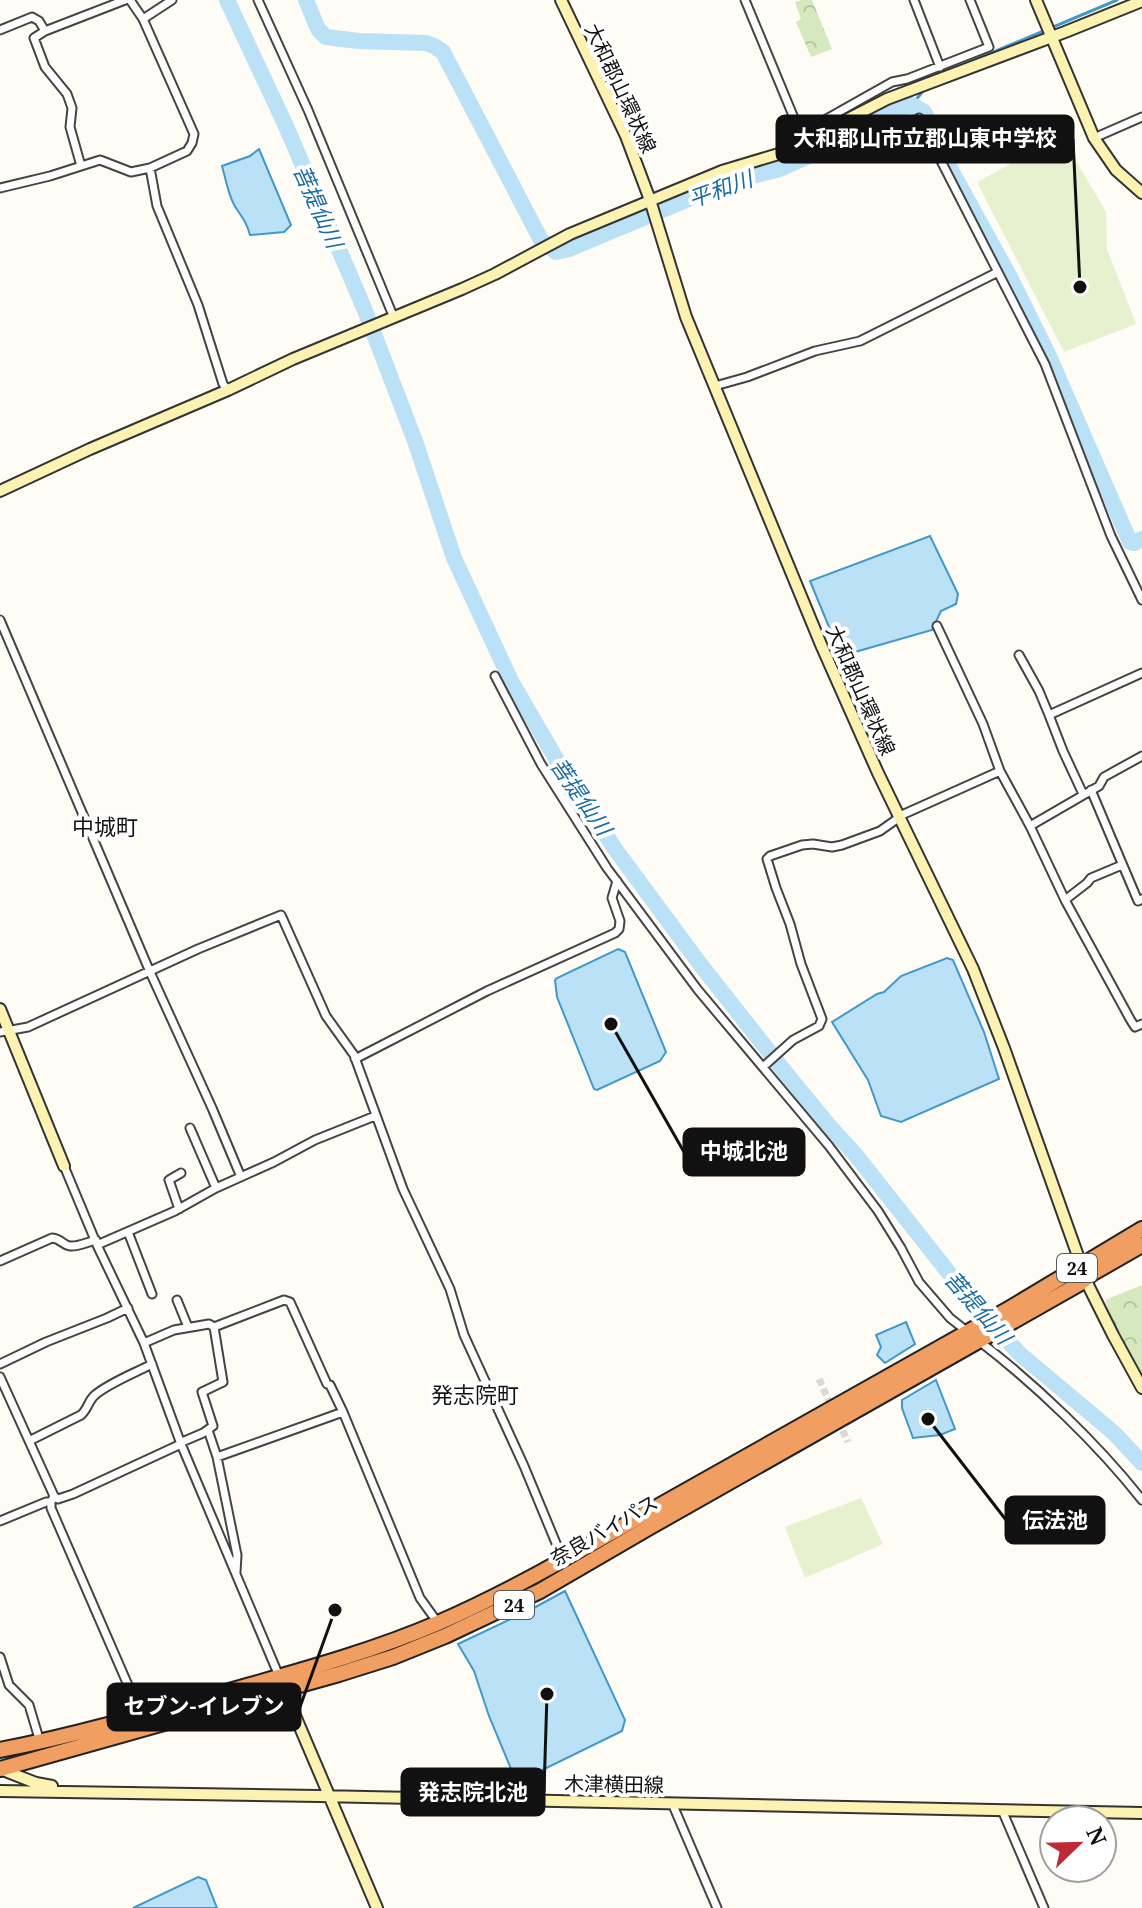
<svg xmlns="http://www.w3.org/2000/svg" width="1142" height="1908" viewBox="0 0 1142 1908" font-family="'Noto Serif','Noto Sans JP',serif">
	<style>
		.park { fill: url(#park-crowns) }
		.pitch { fill: #e6f1d0 }
		.water { fill: #bae1f5; stroke: #4398ca; stroke-width: 2 }
		.lines { fill: none; stroke-linecap: round; stroke-linejoin: round }
		.stream { stroke: #4398ca; stroke-width: 3 }
		.river { stroke: #bae1f5; stroke-width: 16 }
		.street-tunnel { stroke: #dbd9d3; stroke-width: 7; stroke-dasharray: 7 3.5; stroke-linecap: butt }
		.street-casing { stroke: #444; stroke-width: 11 }
		.secondary-casing { stroke: #333; stroke-width: 14 }
		.highway-casing { stroke: #222; stroke-width: 18 }
		.street { stroke: #fff; stroke-width: 7 }
		.secondary { stroke: #fcf2b2; stroke-width: 10 }
		.highway { stroke: #f09e61; stroke-width: 14 }
		.labels { text-anchor: middle; dominant-baseline: central; stroke-width: 8; stroke-linejoin: round; paint-order: stroke }
		.shield { fill: #fff; stroke: #585858; stroke-width: 2 }
		.shield-label { font-size: 18px; font-weight: bold; fill: #111 }
		.street-label { font-size: 20px; fill: #111; stroke: #fff }
		.water-label { font-size: 22px; font-style: italic; fill: #1c6ba0; stroke: #fff }
		.neighbourhood-label { font-size: 22px; fill: #111; stroke: #fff }
		.leader { fill: none; stroke: #111; stroke-width: 3 }
		.callout-dot { fill: #111; stroke: #fff; stroke-width: 3 }
		.callout { fill: #111; stroke: #111; stroke-width: 3 }
		.callout-label { font-size: 22px; text-anchor: middle; font-weight: bold; fill: #fff }
	</style>
	<defs>
		<pattern id="park-crowns" width="20" height="18" patternUnits="userSpaceOnUse" patternTransform="scale(2)"><rect width="20" height="18" fill="#d6e9be"/><path d="M2 6a3 3 0 1 1 6 0M12 15a3 3 0 1 1 6 0" fill="none" stroke="#b7c7a2"/></pattern>
	</defs>
	<rect width="100%" height="100%" fill="#fffcf5"/>
	<path class="park" d="M 801,0 L 812,0 L 832,49 L 811,57 L 796,22 L 801,19 L 795,2 Z
		M 1142,1285 L 1142,1378 L 1116,1333 L 1105,1300 Z"/>
	<path class="pitch" d="M 1061,128 L 1071,152 L 1106,212 L 1107,249 L 1136,324 L 1064,352 L 977,182 L 1053,141 L 1051,134 Z
		M 861,1498 L 883,1544 L 805,1578 L 785,1527 Z"/>
	<path class="water" d="M 259,149 L 291,225 L 284,232 L 250,235 C 247,224 244,220 238,211 C 229,199 226,180 222,166 L 250,156 Z
		M 930,536 L 958,594 L 956,604 L 941,611 L 932,630 L 841,656 L 810,581 Z
		M 618,949 L 625,952 L 666,1052 L 660,1061 L 597,1090 L 594,1089 L 557,997 L 555,980 L 557,978 Z
		M 947,958 L 953,960 L 984,1032 L 999,1079 L 901,1122 L 881,1116 L 868,1080 L 832,1022 L 877,994 L 884,992 L 901,976 Z
		M 906,1322 L 915,1344 L 885,1363 L 877,1355 L 881,1347 L 876,1335 Z
		M 936,1380 L 955,1429 L 940,1435 L 913,1438 L 902,1408 L 902,1400 Z
		M 565,1591 L 625,1720 L 622,1731 L 524,1779 L 514,1776 L 489,1716 L 474,1671 L 458,1644 L 530,1610 Z
		M 198,1877 L 206,1880 L 217,1908 L 133,1908 Z"/>
	<g class="lines">
		<path class="stream" d="M 933,78 L 936,75 L 965,64 L 1117,0
			M 912,105 L 926,87"/>
		<path class="river" d="M 227,0 L 285,124 L 364,308 L 415,441 L 454,558 L 511,681 L 558,762 L 615,849 L 700,964 L 789,1077 L 831,1128 L 855,1154 L 971,1301 L 1020,1354 L 1114,1433 L 1142,1463
			M 306,0 L 318,29 L 326,37 L 359,41 L 426,43 L 434,46 L 443,52 L 541,240 L 556,252 L 569,249 L 710,190 L 744,178 L 780,169 L 813,154 L 871,121 L 890,111 L 912,105 L 924,112 L 951,170 L 1011,279 L 1048,354 L 1130,542 L 1134,543 L 1142,539"/>
		<path class="street-tunnel" d="M 819,1379 L 833,1410
			M 838,1421 L 848,1442"/>
		<defs>
			<path id="street" d="M 258,0 L 308,110 L 394,318
				M 745,0 L 799,130 L 805,131 L 892,82 L 907,79 L 989,47 L 970,0
				M 914,0 L 940,67
				M 143,19 L 172,0
				M 0,30 L 32,17 L 39,21 L 45,31 L 125,0
				M 45,31 L 34,38 L 45,67 L 67,94 L 72,108 L 70,127 L 81,166
				M 919,118 L 1045,364 L 1111,536 L 1142,600
				M 1094,138 L 1142,117
				M 150,168 L 157,206 L 198,305 L 223,384 L 228,390
				M 0,188 L 50,176 L 100,160 L 131,172 L 150,168 L 187,151 L 192,143 L 194,134 L 143,19 L 130,0
				M 715,386 L 747,377 L 815,351 L 860,341 L 998,272
				M 0,620 L 150,972 L 212,1108 L 241,1177
				M 937,626 L 983,724 L 1000,771
				M 1019,655 L 1039,691 L 1049,715
				M 495,676 L 541,764 L 607,868 L 698,990 L 829,1146 L 878,1211 L 901,1248 L 919,1282 L 950,1318 L 969,1333
				M 1091,790 L 1138,901 L 1142,899
				M 1083,794 L 1063,751 L 1049,715 L 1142,673
				M 1030,826 L 1099,786 L 1104,777 L 1142,756
				M 1065,900 L 1087,883 L 1091,878 L 1122,865
				M 0,1032 L 28,1027 L 198,949 L 281,915 L 326,1016 L 354,1055 L 403,1189 L 450,1289 L 464,1335 L 524,1466 L 563,1560
				M 355,1059 L 487,991 L 615,933 L 619,929 L 620,921 L 612,898 L 617,881
				M 763,1067 L 793,1040 L 819,1026 L 822,1019 L 801,964 L 790,924 L 776,888 L 767,859 L 770,856 L 802,845 L 813,844 L 832,847 L 842,845 L 880,831 L 904,814 L 1000,771 L 1030,826 L 1065,900 L 1130,1019 L 1135,1027 L 1142,1024
				M 190,1128 L 216,1188
				M 64,1166 L 97,1245 L 144,1343 L 181,1444 L 279,1676
				M 179,1209 L 169,1180 L 181,1173
				M 128,1232 L 152,1294
				M 97,1245 L 175,1211 L 216,1188 L 274,1162 L 315,1140 L 375,1116
				M 0,1261 L 52,1238 C 62,1239 62,1245 70,1246 C 77,1247 88,1242 96,1240
				M 177,1300 L 188,1327
				M 979,1341 C 1035,1384 1098,1444 1142,1500
				M 144,1343 L 174,1330 L 209,1324 L 214,1327 L 284,1300 L 290,1302 L 327,1384 L 330,1385 L 343,1412 L 420,1598 L 438,1623
				M 0,1364 L 46,1342 L 107,1318 L 128,1308
				M 0,1377 L 54,1496 L 51,1502 L 51,1508 L 141,1715
				M 208,1430 L 217,1457 L 237,1555 L 236,1572
				M 29,1441 L 81,1415 C 88,1409 88,1401 95,1395 C 109,1383 135,1373 152,1364
				M 182,1442 L 203,1433 L 213,1426 L 202,1392 L 223,1382 L 214,1327
				M 217,1457 L 343,1412
				M 54,1496 L 58,1499 L 73,1494 L 181,1444
				M 0,1521 L 46,1502 L 51,1502
				M 0,1657 L 9,1685 L 29,1705 L 40,1742
				M 672,1803 L 717,1908
				M 1002,1810 L 1044,1908"/>
			<path id="secondary" d="M 561,0 L 626,136 L 650,200 L 686,317 L 822,647 L 878,773 L 973,969 L 1004,1048 L 1089,1287 L 1113,1335 L 1142,1388
				M 1036,0 L 1094,138 L 1116,170 L 1142,193
				M 0,491 L 90,449 L 228,390 L 293,359 L 462,289 L 495,274 L 570,234 L 722,171 L 782,153 L 887,99 L 1065,32 L 1142,1
				M 0,1009 L 64,1166
				M 282,1685 L 377,1908
				M 0,1769 L 36,1783 L 52,1786
				M 0,1791 L 319,1796 L 1142,1813"/>
			<path id="highway" d="M 0,1750 C 72,1736 142,1716 212,1696 C 288,1674 366,1654 438,1623 C 481,1604 522,1583 563,1560 L 1012,1307 L 1142,1229
				M 0,1769 L 339,1674 L 393,1657 L 445,1636 L 540,1591 L 650,1527 L 1079,1284 L 1093,1273 L 1142,1245"/>
		</defs>
		<use href="#street" class="street-casing"/>
		<use href="#secondary" class="secondary-casing"/>
		<use href="#highway" class="highway-casing"/>
		<use href="#street" class="street"/>
		<use href="#secondary" class="secondary"/>
		<use href="#highway" class="highway"/>
	</g>
	<g class="labels">
		<g class="shield">
			<rect x="1057" y="1254" width="40" height="28" rx="6"/>
			<rect x="494" y="1591" width="40" height="28" rx="6"/>
		</g>
		<g class="shield-label">
			<text x="1077" y="1268">24</text>
			<text x="514" y="1605">24</text>
		</g>
		<g class="street-label">
			<text transform="translate(621 88) rotate(65)">大和郡山環状線</text>
			<text transform="translate(861 690) rotate(66)">大和郡山環状線</text>
			<text transform="translate(604 1530) rotate(-30)">奈良バイパス</text>
			<text transform="translate(614 1784) rotate(1)">木津横田線</text>
		</g>
		<g class="water-label">
			<text transform="translate(720 188) rotate(-20)">平和川</text>
			<text transform="translate(319 206) rotate(66)">菩提仙川</text>
			<text transform="translate(582 796) rotate(55)">菩提仙川</text>
			<text transform="translate(979 1307) rotate(49)">菩提仙川</text>
		</g>
		<g class="neighbourhood-label">
			<text x="105" y="826">中城町</text>
			<text x="475" y="1394">発志院町</text>
		</g>
	</g>
	<path class="leader" d="M1080 287L1073 139M611 1024L684 1152M928 1419L1006 1520M335 1610L300 1707M547 1694L544 1792"/>
	<g class="callout-dot">
		<circle cx="1080" cy="287" r="8"/>
		<circle cx="611" cy="1024" r="8"/>
		<circle cx="928" cy="1419" r="8"/>
		<circle cx="335" cy="1610" r="8"/>
		<circle cx="547" cy="1694" r="8"/>
	</g>
	<g class="callout">
		<rect x="777" y="116" width="296" height="46" rx="8"/>
		<rect x="684" y="1129" width="120" height="46" rx="8"/>
		<rect x="1006" y="1497" width="98" height="46" rx="8"/>
		<rect x="108" y="1684" width="192" height="46" rx="8"/>
		<rect x="402" y="1769" width="142" height="46" rx="8"/>
	</g>
	<g class="callout-label">
		<text x="925" y="146">大和郡山市立郡山東中学校</text>
		<text x="744" y="1159">中城北池</text>
		<text x="1055" y="1528">伝法池</text>
		<text x="204" y="1714">セブン-イレブン</text>
		<text x="473" y="1800">発志院北池</text>
	</g>
	<g transform="translate(1078 1844) rotate(67)"><circle r="38" fill="#ffffff" stroke="#a0a0a0" stroke-width="2"/>
	<path d="M0-6L14 30L0 20L-14 30Z" fill="#be2b37"/>
	<text y="-12" font-size="22" font-weight="bold" text-anchor="middle" fill="#111111">N</text>
	</g>
</svg>
